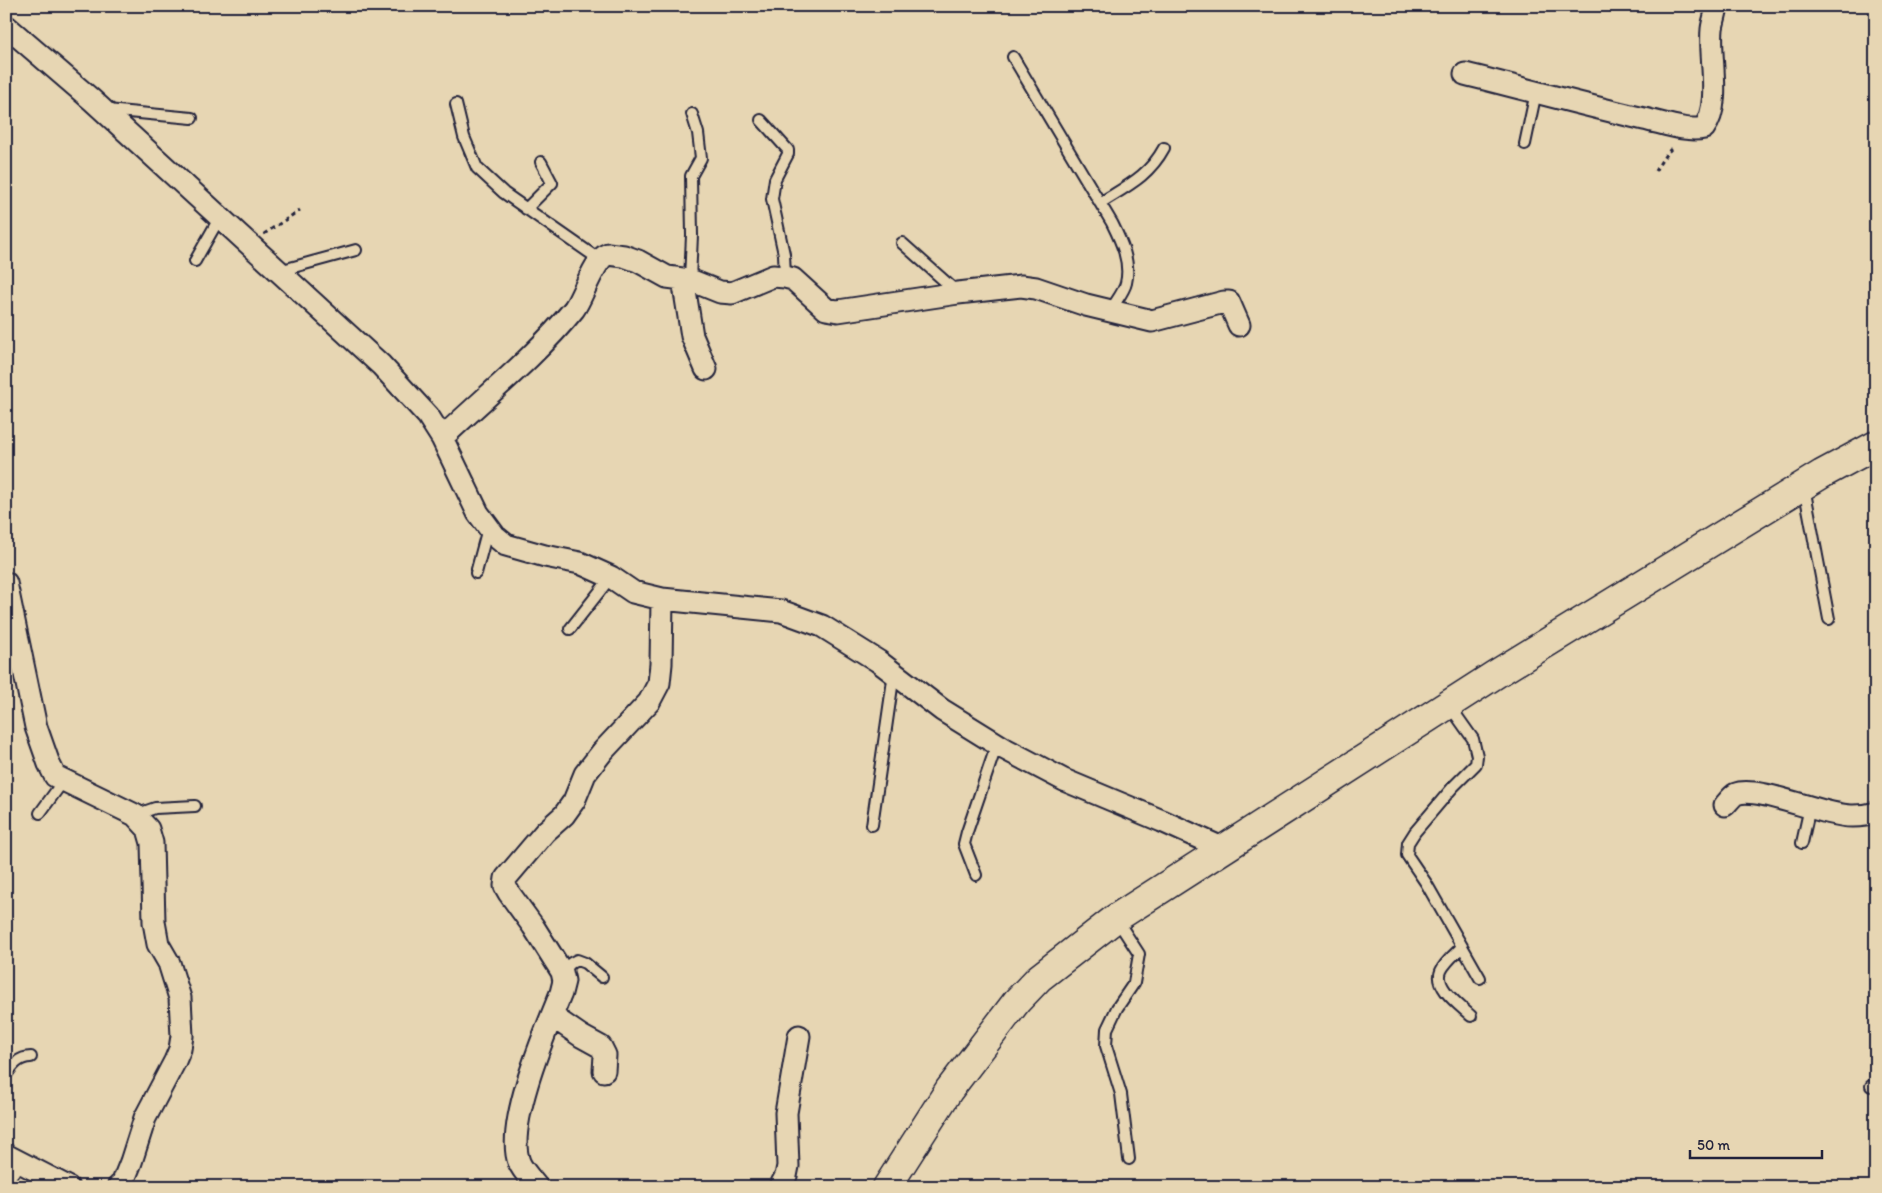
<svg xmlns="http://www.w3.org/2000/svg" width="1882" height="1193" viewBox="0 0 1882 1193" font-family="Itim,sans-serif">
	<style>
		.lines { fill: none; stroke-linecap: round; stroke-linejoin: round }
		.lane-casing { stroke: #22223b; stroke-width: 14 }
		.street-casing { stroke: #22223b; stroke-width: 25 }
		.secondary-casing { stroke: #22223b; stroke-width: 31 }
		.path { stroke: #22223b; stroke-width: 3; stroke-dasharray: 4 4; stroke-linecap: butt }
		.lane { stroke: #e7d6b3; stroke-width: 10 }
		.street { stroke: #e7d6b3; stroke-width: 21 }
		.secondary { stroke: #e7d6b3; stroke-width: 28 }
	</style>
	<rect width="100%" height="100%" fill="#e7d6b3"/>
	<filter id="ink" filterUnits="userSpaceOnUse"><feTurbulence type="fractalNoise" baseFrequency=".02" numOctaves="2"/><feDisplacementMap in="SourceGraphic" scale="10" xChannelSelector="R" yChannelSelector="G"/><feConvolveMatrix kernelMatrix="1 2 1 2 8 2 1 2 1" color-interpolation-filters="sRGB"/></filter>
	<g filter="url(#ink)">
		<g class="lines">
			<defs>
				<path id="lane" d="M 1013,57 L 1112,223 C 1121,241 1131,262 1126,283 C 1124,292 1115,302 1111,310
					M 456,104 L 464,137 L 477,168 L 504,193 L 600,260
					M 107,110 L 192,118
					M 761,120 L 788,150 L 788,154 L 775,179 L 772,199 L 784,254 L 785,277
					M 1525,144 L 1536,92
					M 1100,203 C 1127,186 1149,176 1164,148
					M 526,209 L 552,183 L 541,162
					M 902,243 L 957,292
					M 195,261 L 220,217
					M 279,271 L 356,250
					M 690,280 L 692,235 L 691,176 L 701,158 L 698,133 L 692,114
					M 1804,487 L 1829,619
					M 476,573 L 488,528
					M 570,629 L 611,577
					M 1449,705 L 1473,739 L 1477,756 L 1476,764 L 1453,787 L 1415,832 L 1408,843 L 1407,855 L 1426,883 L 1480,978
					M 40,813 L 64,780
					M 135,815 L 155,808 L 195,806
					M 872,825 L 894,673
					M 1802,843 L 1810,807
					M 976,875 L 964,844 L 967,832 L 997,744
					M 1117,920 L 1139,954 L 1134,983 L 1117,1008 L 1107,1029 L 1106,1046 L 1121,1094 L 1129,1159
					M 1462,947 C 1455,954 1445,962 1441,971 C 1434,988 1461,1006 1471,1016
					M 562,972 L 571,963 L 577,960 L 585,963 L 602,977
					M 6,1075 C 13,1065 19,1057 31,1057
					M 1871,1086 L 1876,1086
					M 6,1182 L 21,1163"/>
				<path id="street" d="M 6,26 L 92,100 L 381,365 L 428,416 L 442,438 L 478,513 L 495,536 L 506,545 L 545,556 L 580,563 L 611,577 L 633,592 L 662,599 L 781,611 L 822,626 L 878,661 L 942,710 L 1005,749 L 1064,780 L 1162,821 L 1224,849
					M 1465,74 C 1525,89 1584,105 1644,119 C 1663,123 1686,132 1704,128 C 1722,104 1709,58 1712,29 C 1713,21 1716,14 1717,6
					M 683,279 L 692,336 L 706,369
					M 442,438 C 486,396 535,357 574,309 C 583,297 594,259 608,254 L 624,256 L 638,261 L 667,277 L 690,280 L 720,292 L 732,293 L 773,276 L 785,277 L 793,279 L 826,309 L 838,311 L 958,293 L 1021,286 L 1036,288 L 1086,305 L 1152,321 L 1224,302 L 1229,302 L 1239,325
					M 6,583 L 36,727 L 49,764 L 55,776 L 135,815 L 148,829 L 152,843 L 154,922 L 158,944 L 169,963 L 180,998 L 182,1036 L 180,1049 L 175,1061 L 145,1118 L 131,1162 L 123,1182 L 118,1187
					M 1725,805 C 1728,802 1732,796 1736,794 C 1758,785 1825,817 1853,816 C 1860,816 1869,815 1876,813
					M 552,1016 L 581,1036 L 601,1047 L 605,1055 L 604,1071
					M 6,1155 L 68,1187
					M 537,1187 C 531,1179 522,1170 519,1162 C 505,1125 546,1030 561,993 L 564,981 L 562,972 L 533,926 L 509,893 L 505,886 L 506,878 L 545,832 L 564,815 L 574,801 L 585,774 L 603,751 L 649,702 L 659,683 L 661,664 L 662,599
					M 780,1187 L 786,1176 L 788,1166 L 786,1113 L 799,1036"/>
				<path id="secondary" d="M 887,1187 L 949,1090 L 1017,1001 L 1039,978 L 1116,918 L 1496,674 L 1822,474 L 1876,445"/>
			</defs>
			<use href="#lane" class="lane-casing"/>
			<use href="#street" class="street-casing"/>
			<use href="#secondary" class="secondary-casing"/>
			<path class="path" d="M 1655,171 L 1666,154 L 1674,146
				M 264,234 L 300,210"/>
			<use href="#lane" class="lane"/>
			<use href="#street" class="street"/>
			<use href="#secondary" class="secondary"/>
		</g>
	</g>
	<rect width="1882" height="1193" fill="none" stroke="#e7d6b3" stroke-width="25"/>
	<rect x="12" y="12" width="1857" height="1168" fill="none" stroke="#22223b" stroke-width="2" filter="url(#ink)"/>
	<path d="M1690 1150v8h132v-8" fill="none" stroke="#22223b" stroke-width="2.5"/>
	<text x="1697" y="1150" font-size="15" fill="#22223b" stroke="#e7d6b3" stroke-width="4" paint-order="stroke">50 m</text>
</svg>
